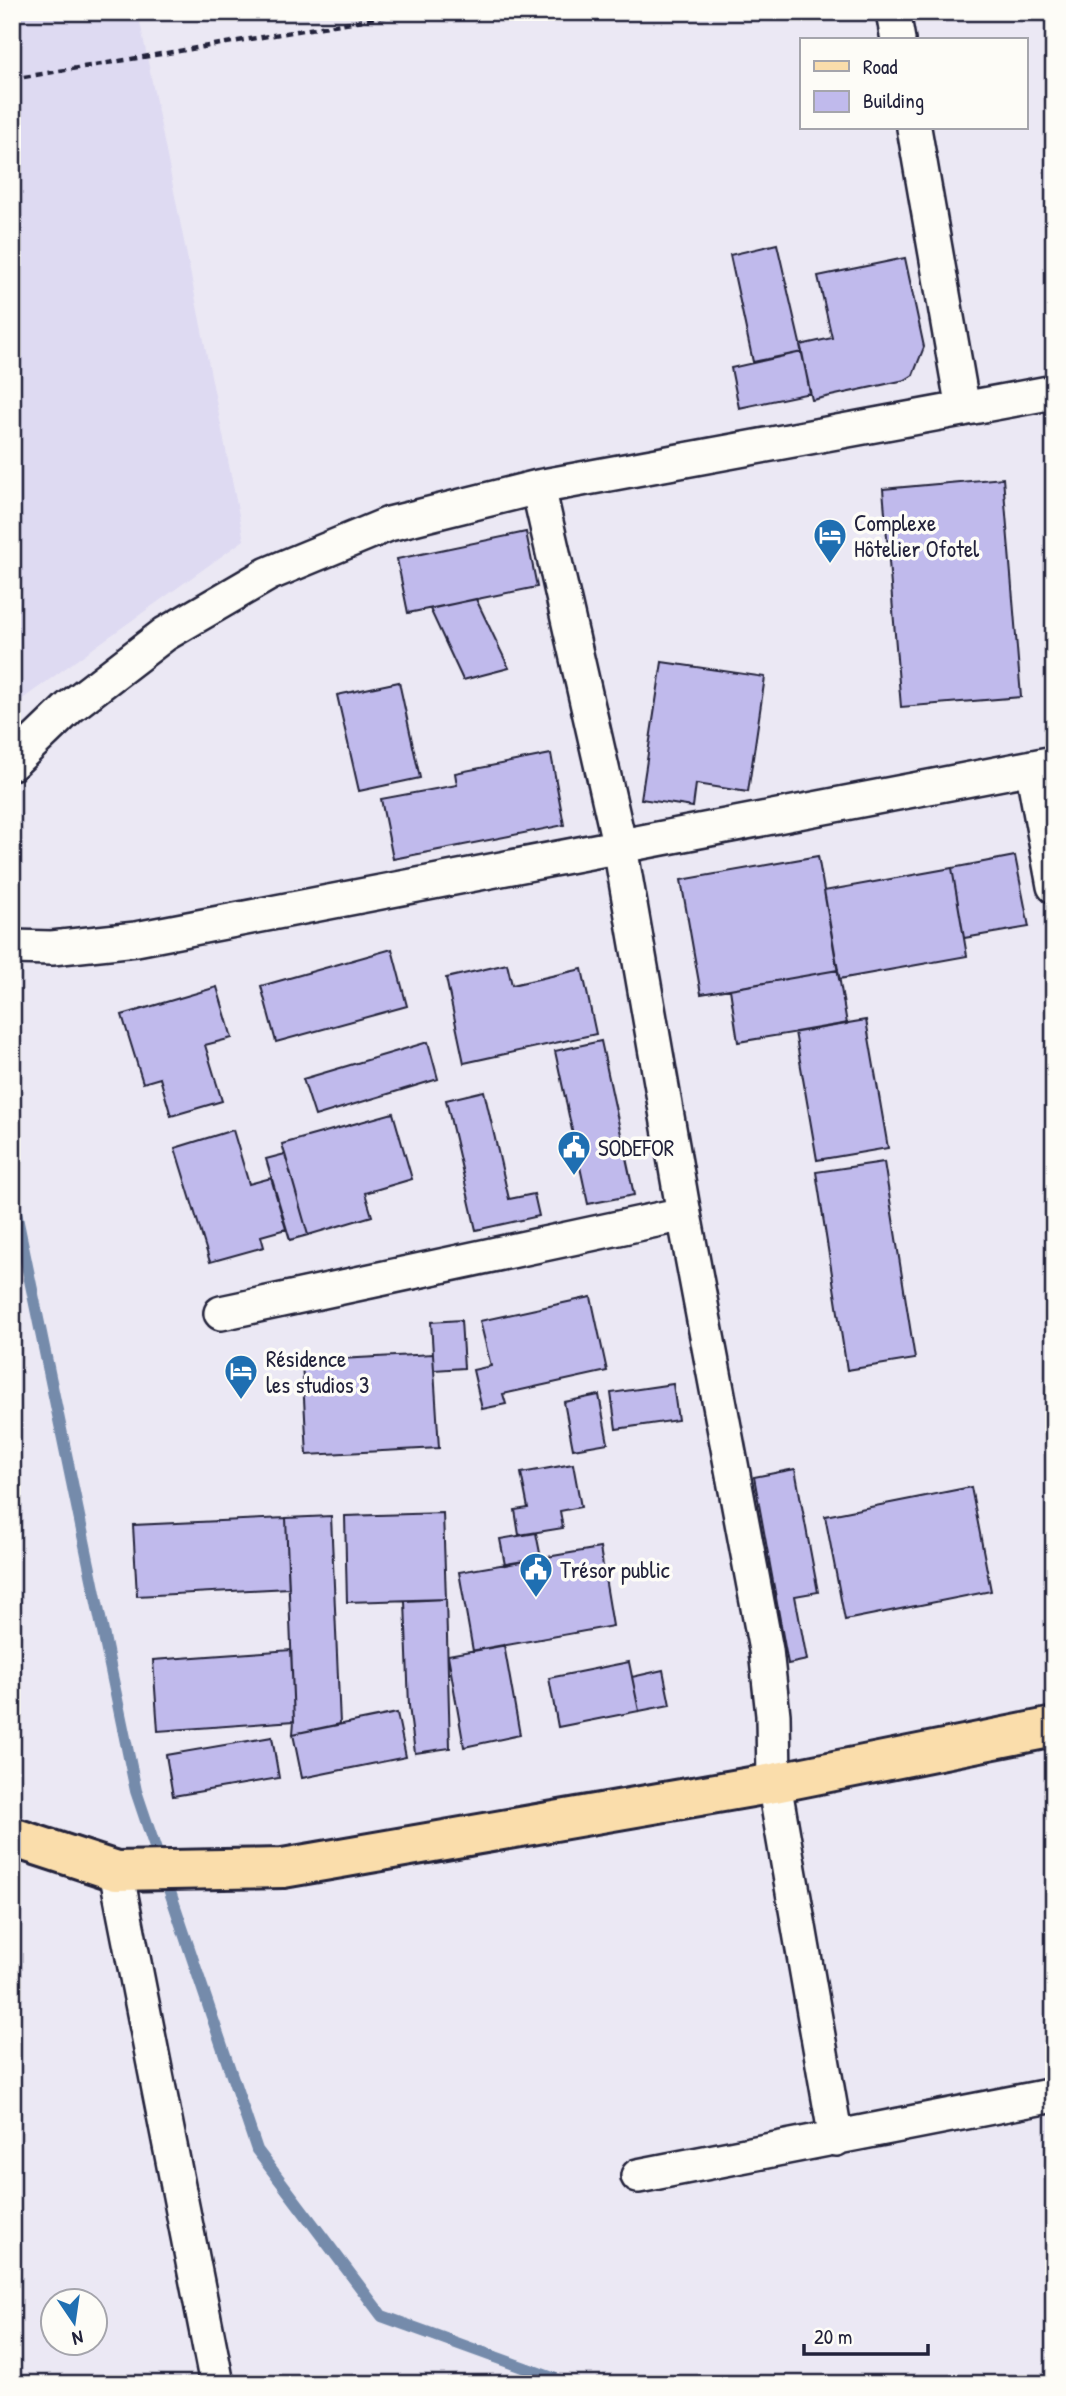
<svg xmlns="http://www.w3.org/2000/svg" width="1066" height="2396" viewBox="0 0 1066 2396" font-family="'Patrick Hand',sans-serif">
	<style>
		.built { fill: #dedaf2 }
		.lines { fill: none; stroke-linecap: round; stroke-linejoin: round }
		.stream { stroke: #758bab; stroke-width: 12 }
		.building { fill: #c0baec; stroke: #22223b; stroke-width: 2 }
		.minor-casing { stroke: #22223b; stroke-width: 38 }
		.primary-casing { stroke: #22223b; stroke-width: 44 }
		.path { stroke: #22223b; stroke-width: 4.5; stroke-dasharray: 7 5; stroke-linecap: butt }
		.minor { stroke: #fdfcf7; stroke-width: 33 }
		.primary { stroke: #faddab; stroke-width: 38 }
		.labels { text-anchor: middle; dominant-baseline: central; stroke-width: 7; stroke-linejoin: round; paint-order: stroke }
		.poi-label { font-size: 23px; fill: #22223b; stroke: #fdfcf7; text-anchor: start }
	</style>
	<rect width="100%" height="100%" fill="#ebe8f4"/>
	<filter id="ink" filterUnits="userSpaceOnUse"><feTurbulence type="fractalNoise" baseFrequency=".0143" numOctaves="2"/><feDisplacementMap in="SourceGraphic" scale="14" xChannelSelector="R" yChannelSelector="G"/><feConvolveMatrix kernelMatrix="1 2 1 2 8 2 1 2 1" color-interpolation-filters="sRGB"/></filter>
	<g filter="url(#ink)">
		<path class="built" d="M 12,12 L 138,12 L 244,540 L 21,700 L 12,709 Z"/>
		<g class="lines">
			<path class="stream" d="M 14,1203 L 136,1791 L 257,2150 L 382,2316 L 569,2384"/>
		</g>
		<path class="building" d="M 777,244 L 802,352 L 753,362 L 730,255 Z
			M 905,258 L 924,347 L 913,375 L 905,380 L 812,400 L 800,345 L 832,338 L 818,276 Z
			M 802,352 L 810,393 L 739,408 L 731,368 Z
			M 1003,478 L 1021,697 L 901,707 L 883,489 Z
			M 526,532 L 537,587 L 408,613 L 397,559 Z
			M 476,599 L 509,668 L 463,680 L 430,609 Z
			M 662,662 L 765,677 L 748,792 L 696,784 L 693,807 L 641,799 Z
			M 399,682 L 420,778 L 359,791 L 337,695 Z
			M 551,754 L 564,825 L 393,859 L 381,799 L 457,785 L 455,773 Z
			M 818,856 L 838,970 L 701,994 L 681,880 Z
			M 1015,856 L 1029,927 L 964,938 L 952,868 Z
			M 952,868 L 967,956 L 839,979 L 824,891 Z
			M 392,949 L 407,1006 L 276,1042 L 261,986 Z
			M 507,964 L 512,985 L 582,969 L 596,1034 L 464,1063 L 446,978 Z
			M 838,970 L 847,1024 L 738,1042 L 730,989 Z
			M 217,987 L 232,1038 L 205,1045 L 222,1101 L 171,1116 L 160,1078 L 143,1083 L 122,1015 Z
			M 866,1020 L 888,1148 L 817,1160 L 795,1032 Z
			M 601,1041 L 634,1195 L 588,1204 L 555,1051 Z
			M 428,1042 L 438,1079 L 315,1116 L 303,1079 Z
			M 484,1091 L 509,1199 L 534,1194 L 539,1216 L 476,1230 L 446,1100 Z
			M 393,1113 L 412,1179 L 365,1193 L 372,1216 L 308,1235 L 282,1144 Z
			M 233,1130 L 249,1184 L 271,1178 L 286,1229 L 261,1236 L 264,1247 L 210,1262 L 175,1148 Z
			M 285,1154 L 308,1235 L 290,1240 L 266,1159 Z
			M 884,1162 L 915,1359 L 847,1370 L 816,1172 Z
			M 591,1297 L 607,1371 L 503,1394 L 506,1404 L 482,1409 L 473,1370 L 491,1366 L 480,1321 Z
			M 461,1320 L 464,1368 L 434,1370 L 431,1322 Z
			M 433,1354 L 439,1448 L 307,1455 L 302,1361 Z
			M 673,1384 L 678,1420 L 616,1429 L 611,1393 Z
			M 599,1395 L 608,1443 L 573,1449 L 564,1402 Z
			M 573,1464 L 581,1507 L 560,1511 L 563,1528 L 519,1535 L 515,1510 L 528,1508 L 521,1473 Z
			M 795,1469 L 818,1592 L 795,1596 L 807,1660 L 788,1664 L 754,1477 Z
			M 971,1487 L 991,1591 L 845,1620 L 825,1516 Z
			M 443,1513 L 446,1599 L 347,1602 L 345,1516 Z
			M 331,1516 L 340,1724 L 293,1734 L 294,1721 L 286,1518 Z
			M 286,1518 L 289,1588 L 137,1596 L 133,1525 Z
			M 536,1533 L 541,1558 L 505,1565 L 500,1539 Z
			M 600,1548 L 613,1626 L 473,1651 L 459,1572 Z
			M 446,1599 L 450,1748 L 415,1753 L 409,1706 L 405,1601 Z
			M 504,1645 L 520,1735 L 464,1747 L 448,1655 Z
			M 291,1650 L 294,1721 L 158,1731 L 153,1660 Z
			M 629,1662 L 639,1711 L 558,1727 L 549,1678 Z
			M 663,1670 L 670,1705 L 639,1711 L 632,1677 Z
			M 397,1713 L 406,1757 L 302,1778 L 293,1734 Z
			M 272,1737 L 279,1778 L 173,1796 L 166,1755 Z"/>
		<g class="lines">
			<defs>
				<path id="minor" d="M 893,12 L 898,40
					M 914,128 L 963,409
					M 538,487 L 620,847 L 684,1214 L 766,1650 L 773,1715 L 774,1783 L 836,2139
					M 12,763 L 70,707 L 165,634 L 268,574 L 389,524 L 538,487 L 1054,392
					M 1032,767 L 1054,886
					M 12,947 L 52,948 L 136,939 L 1054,763
					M 221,1313 L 684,1214
					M 116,1871 L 217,2384
					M 638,2176 L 1054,2095"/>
				<path id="primary" d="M 12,1837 L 116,1871 L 283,1868 L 774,1783 L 1054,1727"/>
			</defs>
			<use href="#minor" class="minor-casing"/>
			<use href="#primary" class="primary-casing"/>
			<path class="path" d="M 12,79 L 411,12"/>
			<use href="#minor" class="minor"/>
			<use href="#primary" class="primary"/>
		</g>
	</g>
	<defs>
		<symbol id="hotel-pin" viewBox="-11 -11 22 30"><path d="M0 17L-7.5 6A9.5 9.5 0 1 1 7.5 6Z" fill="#1f6fb2" stroke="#fdfcf7"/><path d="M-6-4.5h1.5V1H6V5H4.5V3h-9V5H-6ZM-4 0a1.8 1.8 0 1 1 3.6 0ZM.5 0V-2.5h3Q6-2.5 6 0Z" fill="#fff"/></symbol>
		<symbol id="civic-pin" viewBox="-11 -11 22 30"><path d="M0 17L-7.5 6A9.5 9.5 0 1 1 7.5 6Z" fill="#1f6fb2" stroke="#fdfcf7"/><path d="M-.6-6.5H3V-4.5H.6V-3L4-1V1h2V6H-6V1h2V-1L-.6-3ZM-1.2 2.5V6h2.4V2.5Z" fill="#fff"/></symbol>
	</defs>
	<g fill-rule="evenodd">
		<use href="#hotel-pin" x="811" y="516" width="38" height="52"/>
		<use href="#civic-pin" x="555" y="1128" width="38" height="52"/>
		<use href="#hotel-pin" x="222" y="1352" width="38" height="52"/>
		<use href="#civic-pin" x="517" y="1550" width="38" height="52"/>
	</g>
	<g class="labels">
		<g class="poi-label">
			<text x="854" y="522">Complexe<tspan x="854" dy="26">Hôtelier Ofotel</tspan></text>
			<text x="598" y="1147">SODEFOR</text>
			<text x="266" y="1358">Résidence<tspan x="266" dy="26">les studios 3</tspan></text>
			<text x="560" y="1569">Trésor public</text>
		</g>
	</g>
	<rect width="1066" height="2396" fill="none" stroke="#fdfcf7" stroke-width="42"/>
	<rect x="21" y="21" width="1024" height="2354" fill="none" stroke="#22223b" stroke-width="2.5" filter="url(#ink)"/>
	<rect x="800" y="38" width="228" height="91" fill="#fdfcf7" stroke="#a5a5ac" stroke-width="2"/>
	<rect x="814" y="61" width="35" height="10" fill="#faddab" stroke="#a5a5ac" stroke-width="2"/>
	<text x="863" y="74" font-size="21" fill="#22223b">Road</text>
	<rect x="814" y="91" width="35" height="21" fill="#c0baec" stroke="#a5a5ac" stroke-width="2"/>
	<text x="863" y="108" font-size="21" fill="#22223b">Building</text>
	<g transform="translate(74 2322) rotate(167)"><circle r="33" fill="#fdfcf7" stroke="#a5a5ac" stroke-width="2"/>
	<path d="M0-5L12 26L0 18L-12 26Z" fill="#1f6fb2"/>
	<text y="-10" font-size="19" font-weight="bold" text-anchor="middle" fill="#22223b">N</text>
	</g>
	<path d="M804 2344v10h124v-10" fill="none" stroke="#22223b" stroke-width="3.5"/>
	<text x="814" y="2344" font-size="21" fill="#22223b" stroke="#fdfcf7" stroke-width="5" paint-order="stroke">20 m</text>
</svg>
